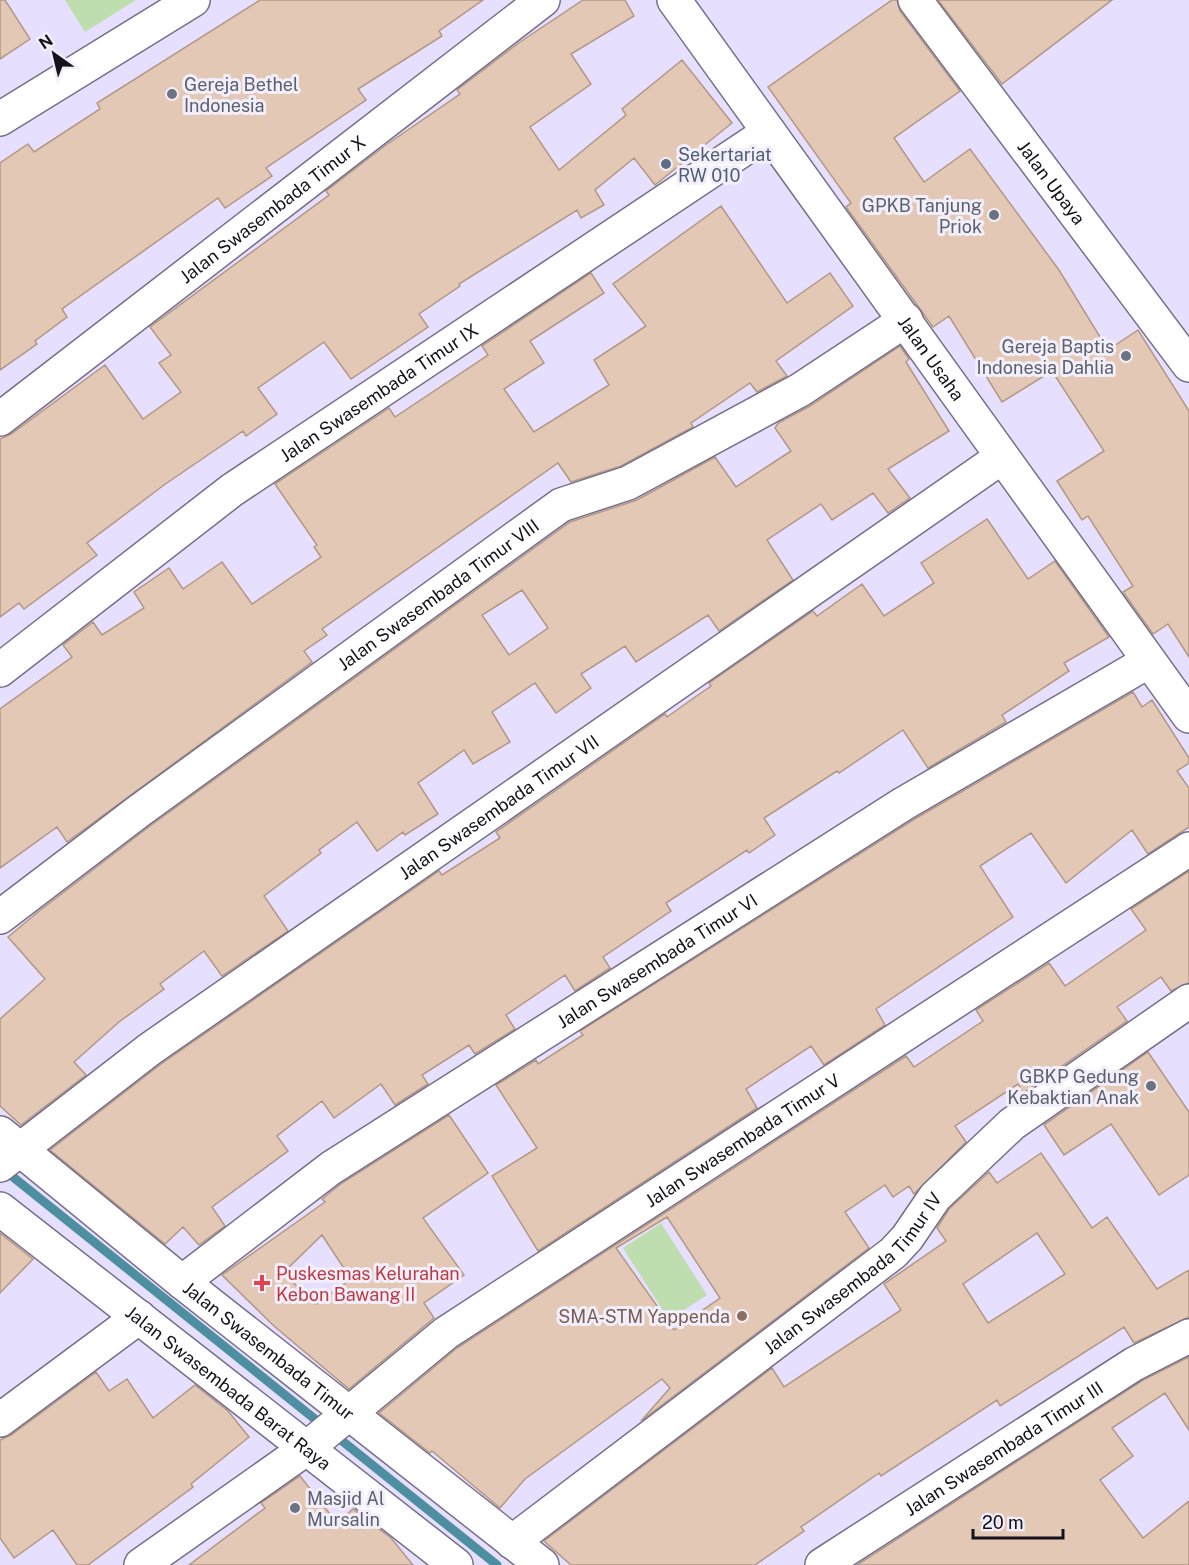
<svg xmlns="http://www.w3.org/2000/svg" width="1189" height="1565" viewBox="0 0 1189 1565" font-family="'Public Sans',sans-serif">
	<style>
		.pitch { fill: #bfdeb0 }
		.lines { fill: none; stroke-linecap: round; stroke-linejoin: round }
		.stream { stroke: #4e8ea1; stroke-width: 9 }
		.building { fill: #e4c8b6; stroke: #b29785; stroke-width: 1.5; fill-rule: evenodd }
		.street-casing { stroke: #766f89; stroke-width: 36 }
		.secondary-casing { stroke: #766f89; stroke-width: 36 }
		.street { stroke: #fff; stroke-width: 33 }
		.secondary { stroke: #fff; stroke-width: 33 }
		.worship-dot { fill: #6b7280; stroke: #f2effb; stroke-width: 2 }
		.service-dot { fill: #5c6f8a; stroke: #f2effb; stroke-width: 2 }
		.health-dot { fill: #e0444e; stroke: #f2effb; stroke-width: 2 }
		.education-dot { fill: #8d6e63; stroke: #f2effb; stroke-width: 2 }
		.labels { text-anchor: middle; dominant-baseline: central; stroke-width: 6; stroke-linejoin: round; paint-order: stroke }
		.worship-label { font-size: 18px; fill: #5b616d; stroke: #f2effb; text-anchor: end }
		.service-label { font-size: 18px; fill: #4e5e75; stroke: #f2effb; text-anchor: start }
		.street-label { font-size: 18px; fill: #15121c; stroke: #f2effb }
		.health-label { font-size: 18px; fill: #be3a42; stroke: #f2effb; text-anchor: start }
		.education-label { font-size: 18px; fill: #785e54; stroke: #f2effb; text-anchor: end }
	</style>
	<rect width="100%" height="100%" fill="#e6dffd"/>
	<path class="pitch" d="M 65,0 L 136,0 L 85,32 Z
		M 661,1223 L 707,1295 L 669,1320 L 623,1248 Z"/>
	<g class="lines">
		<path class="stream" d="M 3,1169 L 497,1565"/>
	</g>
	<path class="building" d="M 0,0 L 5,0 L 30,39 L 0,59 Z
		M 260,0 L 483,0 L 439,31 L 442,36 L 358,89 L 366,100 L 266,168 L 272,176 L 225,208 L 218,198 L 62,309 L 67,317 L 35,341 L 37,344 L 0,370 L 0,163 L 28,144 L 34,152 L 100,109 L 97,103 Z
		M 583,0 L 625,0 L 634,16 L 571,54 L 591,84 L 530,127 L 559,170 L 626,115 L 622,109 L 682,60 L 732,123 L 655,185 L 634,158 L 595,190 L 604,205 L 581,218 L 577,210 L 459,284 L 460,286 L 419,314 L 428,327 L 351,379 L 324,342 L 258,388 L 277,414 L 246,436 L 243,431 L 164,485 L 87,543 L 97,555 L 24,609 L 19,603 L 0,617 L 0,439 L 11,434 L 105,365 L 143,419 L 181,392 L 159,363 L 171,355 L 150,327 L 329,195 L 326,191 L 386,145 L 460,94 L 457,90 L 520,42 Z
		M 892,0 L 897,0 L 900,11 L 960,91 L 894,138 L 924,182 L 970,149 L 1059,270 L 1108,350 L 1138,330 L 1189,411 L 1189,657 L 1168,624 L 1153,634 L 1123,592 L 1133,586 L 1088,516 L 1082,520 L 1057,481 L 1104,451 L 1052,371 L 1002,402 L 949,316 L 933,327 L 846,207 L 851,203 L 768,87 Z
		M 938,0 L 1112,0 L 1002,84 Z
		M 721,206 L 787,303 L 830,273 L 853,306 L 776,361 L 787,376 L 757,392 L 750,383 L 691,423 L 693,427 L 621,466 L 571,482 L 558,463 L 322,629 L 327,635 L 304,651 L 312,662 L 67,842 L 57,827 L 0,868 L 0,709 L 72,657 L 63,645 L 93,622 L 102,635 L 144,608 L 134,592 L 169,568 L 183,589 L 222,562 L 252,604 L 321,557 L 314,547 L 317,545 L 275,484 L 389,408 L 395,417 L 488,355 L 482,346 L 591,273 L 604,293 L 530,341 L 544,363 L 504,389 L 534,432 L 609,385 L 594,360 L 646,326 L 613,284 Z
		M 900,346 L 909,359 L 906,362 L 949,431 L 888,469 L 910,498 L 888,513 L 873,493 L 832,520 L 821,504 L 767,540 L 793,580 L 719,631 L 708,615 L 636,662 L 625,646 L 581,674 L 591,688 L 556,713 L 535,683 L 492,712 L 510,742 L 473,764 L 464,750 L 418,783 L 438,814 L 405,835 L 403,832 L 377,851 L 357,822 L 319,850 L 321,853 L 264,896 L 288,931 L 222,976 L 204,951 L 160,984 L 164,989 L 119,1022 L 74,1062 L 86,1075 L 21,1125 L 0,1106 L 0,1019 L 45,979 L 8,937 L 38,912 L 150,826 L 570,522 L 637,500 L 715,457 L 736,487 L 791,451 L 775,428 L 778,423 L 810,406 ZM 522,590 L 548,628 L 509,655 L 482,615 Z
		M 987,519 L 1028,579 L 1055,561 L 1109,637 L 1064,663 L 1069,671 L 1002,715 L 1006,722 L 928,768 L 903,730 L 839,773 L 837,771 L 764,818 L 775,835 L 749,853 L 747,850 L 666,903 L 671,911 L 603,957 L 610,968 L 575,991 L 565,975 L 506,1015 L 515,1029 L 475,1054 L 469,1045 L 422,1075 L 428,1084 L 395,1105 L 381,1084 L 334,1118 L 322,1101 L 277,1136 L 288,1151 L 212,1207 L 225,1226 L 199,1245 L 183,1227 L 165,1244 L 50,1150 L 161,1064 L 439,871 L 442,875 L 500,838 L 496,832 L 665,714 L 667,717 L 688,702 L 711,686 L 709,683 L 813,611 L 817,616 L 862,584 L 884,616 L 934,583 L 921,563 Z
		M 1133,692 L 1142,707 L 1152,700 L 1189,758 L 1189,763 L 1177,771 L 1189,788 L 1189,827 L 1148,854 L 1132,830 L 1066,883 L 1031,833 L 980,866 L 1013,917 L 876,1009 L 885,1025 L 824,1065 L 811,1046 L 746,1089 L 757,1108 L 538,1251 L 492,1176 L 537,1148 L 496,1085 L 536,1060 L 538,1064 L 583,1035 L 580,1031 L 913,820 Z
		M 1189,871 L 1189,983 L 1171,991 L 1161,977 L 1117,1007 L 1127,1021 L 1023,1093 L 1018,1084 L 955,1126 L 966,1142 L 914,1194 L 909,1186 L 893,1197 L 885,1185 L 845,1212 L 869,1248 L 641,1421 L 670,1388 L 662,1379 L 525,1479 L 500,1508 L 432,1451 L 430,1453 L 379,1413 L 457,1348 L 906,1056 L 914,1067 L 983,1021 L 976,1010 L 1049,963 L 1065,986 L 1146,930 L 1131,909 ZM 667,1217 L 720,1298 L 674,1330 L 616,1248 Z
		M 1148,1052 L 1189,1112 L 1189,1175 L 1159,1195 L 1111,1124 L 1064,1155 L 1044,1125 Z
		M 449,1115 L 488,1173 L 423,1218 L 464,1275 L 424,1303 L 434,1318 L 349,1389 L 274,1326 L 222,1275 L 325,1202 L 322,1199 L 342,1183 ZM 322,1235 L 351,1279 L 316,1304 L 283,1273 Z
		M 1041,1153 L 1092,1228 L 1107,1217 L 1157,1289 L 1189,1270 L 1189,1317 L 1134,1343 L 1124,1327 L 1000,1406 L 997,1400 L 881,1476 L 879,1473 L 801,1527 L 804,1531 L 755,1565 L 571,1565 L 544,1541 L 772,1368 L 784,1387 L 901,1310 L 884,1284 L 946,1241 L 937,1228 L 949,1209 L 989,1172 L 997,1183 ZM 1037,1233 L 1065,1274 L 988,1323 L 963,1284 Z
		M 0,1233 L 33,1259 L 0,1293 Z
		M 1189,1357 L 1189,1430 L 1165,1393 L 1112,1428 L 1133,1456 L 1100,1480 L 1143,1538 L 1189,1501 L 1189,1565 L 857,1565 L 1143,1380 Z
		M 96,1372 L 109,1391 L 127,1379 L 153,1418 L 195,1385 L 228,1411 L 249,1437 L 191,1484 L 193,1487 L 88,1565 L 77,1565 L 53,1530 L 14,1558 L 0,1538 L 0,1440 L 11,1435 Z
		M 300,1476 L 337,1523 L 353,1509 L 391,1538 L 413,1565 L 189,1565 L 265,1508 L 261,1503 Z"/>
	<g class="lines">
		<defs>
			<g id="street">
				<path id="s1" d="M 674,0 L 1189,716"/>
				<path id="s2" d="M 915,0 L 1189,365"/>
				<path id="s3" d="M 0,419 L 543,0"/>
				<path id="s4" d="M 0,670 L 232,490 L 769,132"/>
				<path id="s5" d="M 0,917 L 139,811 L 561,505 L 628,483 L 800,390 L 906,320"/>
				<path id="s6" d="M 0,1133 L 182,1282 L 542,1565"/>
				<path id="s7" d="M 0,1165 L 150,1049 L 1002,457"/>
				<path id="s8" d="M 182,1282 L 331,1168 L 903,804 L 1149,661"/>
				<path d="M 0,1420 L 139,1317"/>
				<path id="s9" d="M 512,1542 L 893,1253 L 907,1238 L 935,1197 L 1012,1124 L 1189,1001"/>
				<path d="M 141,1565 L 307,1448"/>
				<path id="s10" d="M 822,1565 L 1134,1364 L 1189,1336"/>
			</g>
			<g id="secondary">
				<path d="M 0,119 L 193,0"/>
				<path id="s11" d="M 0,1209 L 456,1565"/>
				<path id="s12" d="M 307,1448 L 446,1333 L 1189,849"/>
			</g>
		</defs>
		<use href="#street" class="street-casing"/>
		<use href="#secondary" class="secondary-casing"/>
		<use href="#street" class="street"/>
		<use href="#secondary" class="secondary"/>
	</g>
	<g class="worship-dot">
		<circle cx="172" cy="94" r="6"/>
		<circle cx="994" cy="215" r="6"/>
		<circle cx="1126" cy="356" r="6"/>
		<circle cx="1151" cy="1086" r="6"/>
		<circle cx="295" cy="1508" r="6"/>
	</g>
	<circle class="service-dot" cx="666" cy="164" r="6"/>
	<path class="health-dot" d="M259 1274h6v6h6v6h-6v6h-6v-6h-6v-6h6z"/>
	<circle class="education-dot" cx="742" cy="1316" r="6"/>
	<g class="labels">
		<g class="worship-label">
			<text x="184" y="84" text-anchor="start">Gereja Bethel<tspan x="184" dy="21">Indonesia</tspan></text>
			<text x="982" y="205">GPKB Tanjung<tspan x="982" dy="21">Priok</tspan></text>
			<text x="1114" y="346">Gereja Baptis<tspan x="1114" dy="21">Indonesia Dahlia</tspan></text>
			<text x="1139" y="1076">GBKP Gedung<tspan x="1139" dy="21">Kebaktian Anak</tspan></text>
			<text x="307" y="1498" text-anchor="start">Masjid Al<tspan x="307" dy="21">Mursalin</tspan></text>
		</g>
		<g class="service-label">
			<text x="678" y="154">Sekertariat<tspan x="678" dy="21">RW 010</tspan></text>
		</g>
		<g class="street-label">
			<text stroke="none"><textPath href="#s2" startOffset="228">Jalan Upaya</textPath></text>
			<text stroke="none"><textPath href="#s3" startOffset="344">Jalan Swasembada Timur X</textPath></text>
			<text stroke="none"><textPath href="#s1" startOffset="441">Jalan Usaha</textPath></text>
			<text stroke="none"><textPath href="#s4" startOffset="470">Jalan Swasembada Timur IX</textPath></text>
			<text stroke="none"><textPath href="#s5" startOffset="544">Jalan Swasembada Timur VIII</textPath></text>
			<text stroke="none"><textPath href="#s7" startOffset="614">Jalan Swasembada Timur VII</textPath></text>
			<text stroke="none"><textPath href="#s8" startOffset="574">Jalan Swasembada Timur VI</textPath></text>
			<text stroke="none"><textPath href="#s12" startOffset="534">Jalan Swasembada Timur V</textPath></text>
			<text stroke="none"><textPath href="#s9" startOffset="435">Jalan Swasembada Timur IV</textPath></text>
			<text stroke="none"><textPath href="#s6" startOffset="346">Jalan Swasembada Timur</textPath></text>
			<text stroke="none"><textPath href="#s11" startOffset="290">Jalan Swasembada Barat Raya</textPath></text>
			<text stroke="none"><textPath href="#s10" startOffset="216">Jalan Swasembada Timur III</textPath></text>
		</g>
		<g class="health-label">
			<text x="276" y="1273">Puskesmas Kelurahan<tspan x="276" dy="21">Kebon Bawang II</tspan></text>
		</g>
		<g class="education-label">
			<text x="730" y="1316">SMA-STM Yappenda</text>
		</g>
	</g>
	<g transform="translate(54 54) rotate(326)" stroke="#f2effb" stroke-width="4.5" paint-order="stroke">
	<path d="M0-4.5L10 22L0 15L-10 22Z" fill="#15121c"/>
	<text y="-9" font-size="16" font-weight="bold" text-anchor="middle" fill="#15121c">N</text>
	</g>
	<path d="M973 1529v9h90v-9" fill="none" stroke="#15121c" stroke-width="3"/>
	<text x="982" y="1529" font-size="18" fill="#15121c" stroke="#f2effb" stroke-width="4.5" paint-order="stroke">20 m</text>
</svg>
